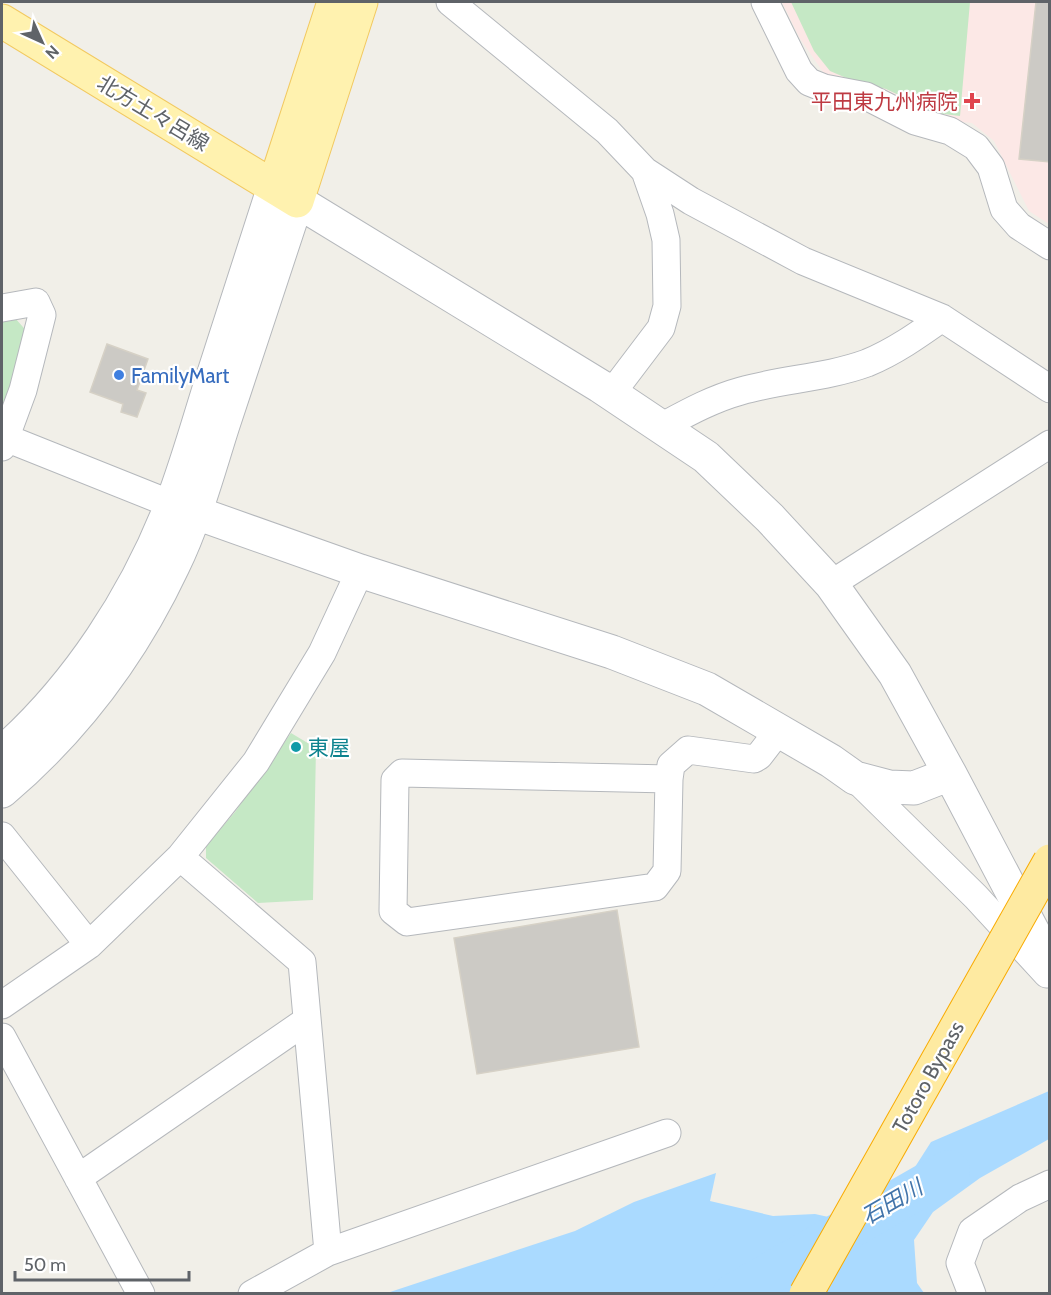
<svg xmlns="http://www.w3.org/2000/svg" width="1051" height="1295" viewBox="0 0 1051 1295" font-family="Cabin,'Noto Sans JP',sans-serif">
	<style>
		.medical { fill: #fce8e6 }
		.green { fill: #c5e8c5 }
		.water { fill: #aadaff }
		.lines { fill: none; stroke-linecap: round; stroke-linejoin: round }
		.river { stroke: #aadaff; stroke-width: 42 }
		.building { fill: #cccac5; stroke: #d6d1c6; stroke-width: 1.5 }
		.minor-casing { stroke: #b5b8bc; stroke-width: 29 }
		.tertiary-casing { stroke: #b5b8bc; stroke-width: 35 }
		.primary-casing { stroke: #f2c960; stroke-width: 35 }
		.minor { stroke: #fff; stroke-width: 27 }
		.tertiary { stroke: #fff; stroke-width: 33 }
		.primary { stroke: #fff2af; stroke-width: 33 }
		.trunk-bridge-casing { stroke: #f9ab00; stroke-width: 35; stroke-linecap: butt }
		.trunk-bridge { stroke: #feeaa1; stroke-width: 33 }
		.health-dot { fill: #e0444e; stroke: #fff; stroke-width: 2 }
		.shop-dot { fill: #3f7fe0; stroke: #fff; stroke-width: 2 }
		.culture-dot { fill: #0f9aa8; stroke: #fff; stroke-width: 2 }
		.labels { text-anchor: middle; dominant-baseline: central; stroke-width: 4.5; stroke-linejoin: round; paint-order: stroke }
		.health-label { font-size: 21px; fill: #be3a42; stroke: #fff; text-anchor: end }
		.street-label { font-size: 21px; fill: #5f6368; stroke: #fff }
		.shop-label { font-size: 21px; fill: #366cbe; stroke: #fff; text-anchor: start }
		.culture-label { font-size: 21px; fill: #0d838f; stroke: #fff; text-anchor: start }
		.water-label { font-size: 22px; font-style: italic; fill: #4174aa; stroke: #fff }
	</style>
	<rect width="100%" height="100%" fill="#f1efe8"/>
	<path class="medical" d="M 782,2 L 1049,2 L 1049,224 L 1029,211 L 994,141 L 972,123 L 950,121 L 825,75 L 799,37 Z"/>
	<path class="green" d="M 791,2 L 970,2 L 960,116 L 936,113 L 886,89 L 851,80 L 830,71 L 814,51 Z
		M 15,318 L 30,335 L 2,418 L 2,321 Z
		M 291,733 L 316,748 L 313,900 L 258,903 L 206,858 L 206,846 L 235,812 Z"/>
	<path class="water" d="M 1049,1091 L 1049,1139 L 980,1178 L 933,1212 L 914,1240 L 917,1283 L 924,1293 L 384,1294 L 575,1231 L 634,1202 L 716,1173 L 710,1201 L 773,1216 L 815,1214 L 882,1229 L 892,1223 L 906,1181 L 931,1142 Z"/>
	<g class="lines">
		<path class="river" d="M 734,1294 L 949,1171"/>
	</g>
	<path class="building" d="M 1036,2 L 1050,2 L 1050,162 L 1019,159 Z
		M 107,344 L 148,359 L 137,390 L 146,393 L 137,417 L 121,412 L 123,404 L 90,392 Z
		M 617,910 L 639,1047 L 477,1074 L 454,938 Z"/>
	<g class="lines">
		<defs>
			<path id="minor" d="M 450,2 L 607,131 L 645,171 L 691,201 L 803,261 L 942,318 L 1050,389
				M 765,2 L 799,71 L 809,82 L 824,88 L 866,96 L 915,121 L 950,131 L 976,147 L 991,167 L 1004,209 L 1019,226 L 1050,246
				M 2,308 L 36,302 L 42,315 L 39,327 L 23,390 L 2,447
				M 611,394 L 661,328 L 667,306 L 666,240 L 660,214 L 645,171
				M 661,427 C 687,413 712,399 741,391 C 782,379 826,378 867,363 C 894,352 918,335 942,318
				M 6,438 L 171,504
				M 831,584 L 1050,444
				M 855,778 L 976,897 L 1047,974
				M 669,779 L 667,871 L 655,887 L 407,922 L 393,911 L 395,780 L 402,773 L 669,779 L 671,765 L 688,750 L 754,759 L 759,756 L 779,730
				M 2,836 L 89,945
				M 180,857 L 302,962 L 328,1252
				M 2,1005 L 89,945 L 180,857 L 256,762 L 322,653 L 360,571
				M 2,1037 L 141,1294
				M 78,1178 L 306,1021
				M 252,1294 L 328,1252 L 667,1133
				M 972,1294 L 960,1263 L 972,1231 L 1020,1198 L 1050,1184"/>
			<path id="tertiary" d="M 171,504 L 360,571 L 612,652 L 707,689 L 831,761 L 855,778 L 889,787 L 914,788 L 950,774
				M 2,753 C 77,687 136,596 172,503 C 188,461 200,417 214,373 C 234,311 254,249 274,187
				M 2,791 C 75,729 132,653 173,566 C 195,521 208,472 223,425 C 248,350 272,276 297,201 L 600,386 L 706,457 L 770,518 L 831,584 L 895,674 L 950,774 L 1050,964"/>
			<path id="primary" d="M 2,21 L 297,201 L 361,2
				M 274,187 L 334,2"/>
		</defs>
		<use href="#minor" class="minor-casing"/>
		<use href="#tertiary" class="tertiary-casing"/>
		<use href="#primary" class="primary-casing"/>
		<use href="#minor" class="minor"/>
		<use href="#tertiary" class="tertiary"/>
		<use href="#primary" class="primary"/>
		<defs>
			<path id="trunk-bridge" d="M 806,1294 L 1050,861"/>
		</defs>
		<use href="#trunk-bridge" class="trunk-bridge-casing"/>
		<use href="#trunk-bridge" class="trunk-bridge"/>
	</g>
	<path class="health-dot" d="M969 92h6v6h6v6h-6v6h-6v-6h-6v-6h6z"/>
	<circle class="shop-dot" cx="119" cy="375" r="6"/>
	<circle class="culture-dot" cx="296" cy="747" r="6"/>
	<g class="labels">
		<g class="health-label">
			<text x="958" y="101">平田東九州病院</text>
		</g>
		<g class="street-label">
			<text transform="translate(153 113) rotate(31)">北方土々呂線</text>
			<text transform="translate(928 1077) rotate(-61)">Totoro Bypass</text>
		</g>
		<g class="shop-label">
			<text x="131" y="375">FamilyMart</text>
		</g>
		<g class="culture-label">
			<text x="308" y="747">東屋</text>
		</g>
		<g class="water-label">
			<text transform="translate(892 1202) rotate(-30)">石田川</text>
		</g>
	</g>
	<rect width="1051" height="1295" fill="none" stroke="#5f6368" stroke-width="6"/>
	<g transform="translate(42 42) rotate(135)" stroke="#ffffff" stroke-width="4.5" paint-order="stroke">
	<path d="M0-4.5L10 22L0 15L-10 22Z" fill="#5f6368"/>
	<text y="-9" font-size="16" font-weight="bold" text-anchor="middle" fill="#5f6368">N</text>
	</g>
	<path d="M15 1271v9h174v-9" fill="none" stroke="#5f6368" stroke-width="3"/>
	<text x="24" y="1271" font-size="18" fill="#5f6368" stroke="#ffffff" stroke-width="4.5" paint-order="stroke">50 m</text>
</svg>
